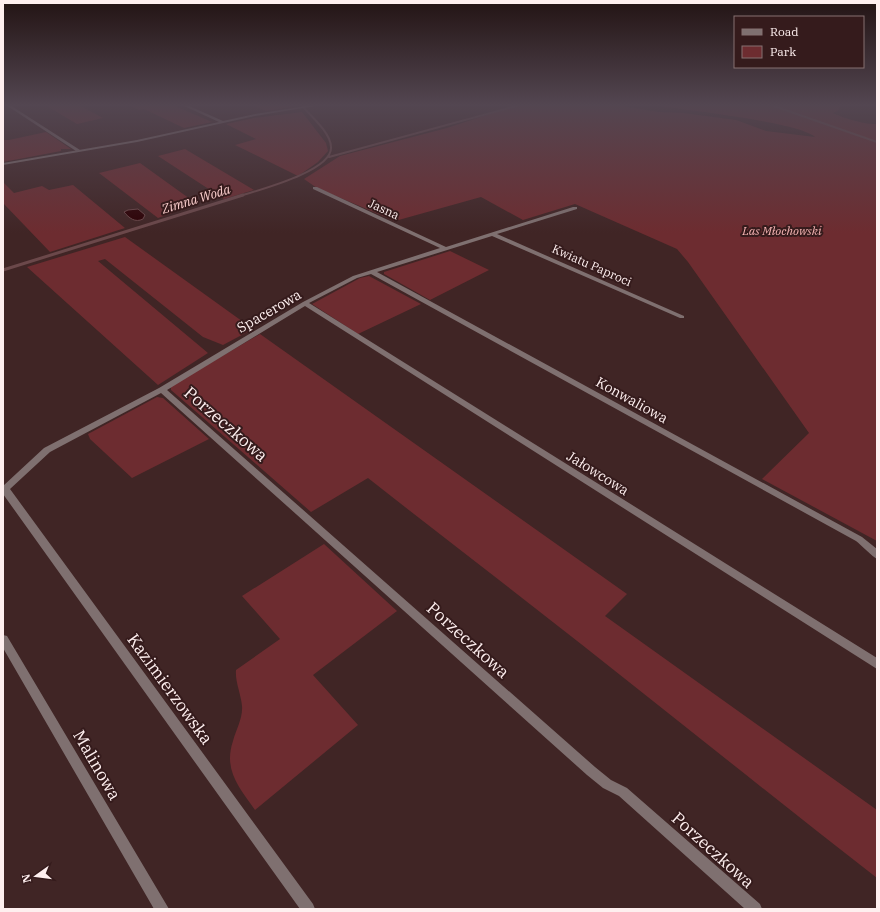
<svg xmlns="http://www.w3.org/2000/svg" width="880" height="912" viewBox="0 0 880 912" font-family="'IBM Plex Serif',serif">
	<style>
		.green { fill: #6d2c30 }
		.water { fill: #2c0004; stroke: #6b484a }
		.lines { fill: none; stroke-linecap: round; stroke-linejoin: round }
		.stream-far1 { stroke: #6b484a; stroke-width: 2 }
		.stream { stroke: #6b484a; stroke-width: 3 }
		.minor { fill: #7f7070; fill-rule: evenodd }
		.tertiary { fill: #7f7070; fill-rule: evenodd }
		.labels { text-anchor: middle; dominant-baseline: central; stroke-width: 4; stroke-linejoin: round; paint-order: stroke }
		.far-street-label { font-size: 12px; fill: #feefef; stroke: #351b1c }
		.far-park-label { font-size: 12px; font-style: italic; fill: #f6b5b4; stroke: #351b1c }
		.far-water-label { font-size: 13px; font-style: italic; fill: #fdd0cf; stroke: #351b1c }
		.street-label { font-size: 14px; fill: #feefef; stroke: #351b1c }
		.near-street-label { font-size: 17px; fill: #feefef; stroke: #351b1c }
	</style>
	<rect width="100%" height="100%" fill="#402525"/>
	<path class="green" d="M 45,105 L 79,105 L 103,118 L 77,124 Z
		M 129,105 L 173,105 L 212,122 L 184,128 L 144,109 L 139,110 Z
		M 252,105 L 293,105 L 291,107 L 266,111 Z
		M 505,105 L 616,105 L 659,112 L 683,113 L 736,120 L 766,131 L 815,137 C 798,122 680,109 651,105 L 841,105 L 839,110 L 833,113 C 843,118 866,125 877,124 L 877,541 L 762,479 L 809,433 L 688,262 L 677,249 L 575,204 L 523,220 L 481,197 L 395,221 L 317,188 L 304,179 L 340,156 L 447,128 L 511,107 Z
		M 302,112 L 326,143 L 328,151 L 318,162 L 298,176 L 235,145 L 256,139 L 226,124 L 254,118 Z
		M 46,132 L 71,149 L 61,149 L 61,151 L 3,162 L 3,140 L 9,140 Z
		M 185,149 L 254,190 L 224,199 L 158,156 Z
		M 140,163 L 197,204 L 158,218 L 99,173 Z
		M 3,182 L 14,193 L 42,186 L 49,190 L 73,185 L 125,228 L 50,252 L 3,203 Z
		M 125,237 L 253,329 L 223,345 L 203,337 L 105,259 L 98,261 L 208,353 L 158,385 L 27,267 Z
		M 450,251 L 489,270 L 430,300 L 384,274 L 384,272 Z
		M 369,276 L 421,304 L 358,334 L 312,304 L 360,278 Z
		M 260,334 L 627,594 L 605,616 L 877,810 L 877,878 C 778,801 680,722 581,644 C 510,588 439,534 368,478 L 311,512 L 171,390 L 171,386 Z
		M 157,397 L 163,398 L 209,439 L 132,478 L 90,439 L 88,434 Z
		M 324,544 L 397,611 L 313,675 L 358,725 L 255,810 C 240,788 223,771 233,741 C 236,730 243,718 242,706 C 241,694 235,682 236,670 L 280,639 L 242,596 Z"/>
	<path class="water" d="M 138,209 L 145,215 L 143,219 C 135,223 129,218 124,212 L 128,210 Z"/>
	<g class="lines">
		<path class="stream-far1" d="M 771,105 L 877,142
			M 329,157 L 520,105
			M 240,196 C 258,190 333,171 331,147 C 331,133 310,115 301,105"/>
		<path class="stream" d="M 3,270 L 243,195"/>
		<path class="minor" d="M 6,105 L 10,105 L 80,150 L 76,151 Z
			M 313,187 L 317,187 L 446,247 L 573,207 L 577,207 L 577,209 L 497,234 L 684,316 L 684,318 L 680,318 L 492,236 L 377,272 L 862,537 L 877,549 L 877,559 C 873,557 861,545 856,541 L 371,274 L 357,278 L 309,303 L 877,658 L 877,669 L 305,306 L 167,390 L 595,767 L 611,780 L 627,788 L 760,904 L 762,909 L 745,909 L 619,796 L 603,788 L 587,775 L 161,393 L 50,452 L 10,489 L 313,904 L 315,909 L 300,909 L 3,494 L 3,486 L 44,448 L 159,388 L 303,302 L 353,276 L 440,248 L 313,189 Z
			M 3,635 L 7,636 L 169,909 L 154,909 L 3,648 Z"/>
		<path class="tertiary" d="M 182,105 L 187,105 L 223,121 L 255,114 L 313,105 L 321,105 L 255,116 L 137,142 L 3,165 L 3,163 L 137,140 L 219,122 Z"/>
	</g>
	<linearGradient id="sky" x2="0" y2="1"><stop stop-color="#231414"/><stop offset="0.45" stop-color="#534651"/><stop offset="1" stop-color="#534651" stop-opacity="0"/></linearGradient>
	<rect width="880" height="233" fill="url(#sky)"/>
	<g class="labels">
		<g class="far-street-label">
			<text transform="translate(384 209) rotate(25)">Jasna</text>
			<text transform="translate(592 265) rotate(24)">Kwiatu Paproci</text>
		</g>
		<g class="far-park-label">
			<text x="782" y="230">Las Młochowski</text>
		</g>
		<g class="far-water-label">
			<text transform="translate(196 199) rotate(-17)">Zimna Woda</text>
		</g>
		<g class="street-label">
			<text transform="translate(269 311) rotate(-30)">Spacerowa</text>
			<text transform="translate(632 400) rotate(29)">Konwaliowa</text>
			<text transform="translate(598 473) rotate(32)">Jałowcowa</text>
		</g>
		<g class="near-street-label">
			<text transform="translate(226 424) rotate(41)">Porzeczkowa</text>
			<text transform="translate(468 640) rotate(42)">Porzeczkowa</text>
			<text transform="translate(170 689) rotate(54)">Kazimierzowska</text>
			<text transform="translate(97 765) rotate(60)">Malinowa</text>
			<text transform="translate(713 850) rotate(42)">Porzeczkowa</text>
		</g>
	</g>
	<rect width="880" height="912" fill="none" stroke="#feefef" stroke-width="8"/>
	<rect x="734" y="16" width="130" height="52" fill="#351b1c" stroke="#857070"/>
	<rect x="742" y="29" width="20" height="6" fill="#7f7070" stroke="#857070"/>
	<text x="770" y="36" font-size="12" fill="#feefef">Road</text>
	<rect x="742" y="46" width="20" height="12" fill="#6d2c30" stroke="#857070"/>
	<text x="770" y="56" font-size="12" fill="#feefef">Park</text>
	<g transform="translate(36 876) rotate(256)" stroke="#351b1c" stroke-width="3" paint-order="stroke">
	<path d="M0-3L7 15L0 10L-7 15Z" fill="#feefef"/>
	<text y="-6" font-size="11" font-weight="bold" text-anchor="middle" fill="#feefef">N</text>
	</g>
</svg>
